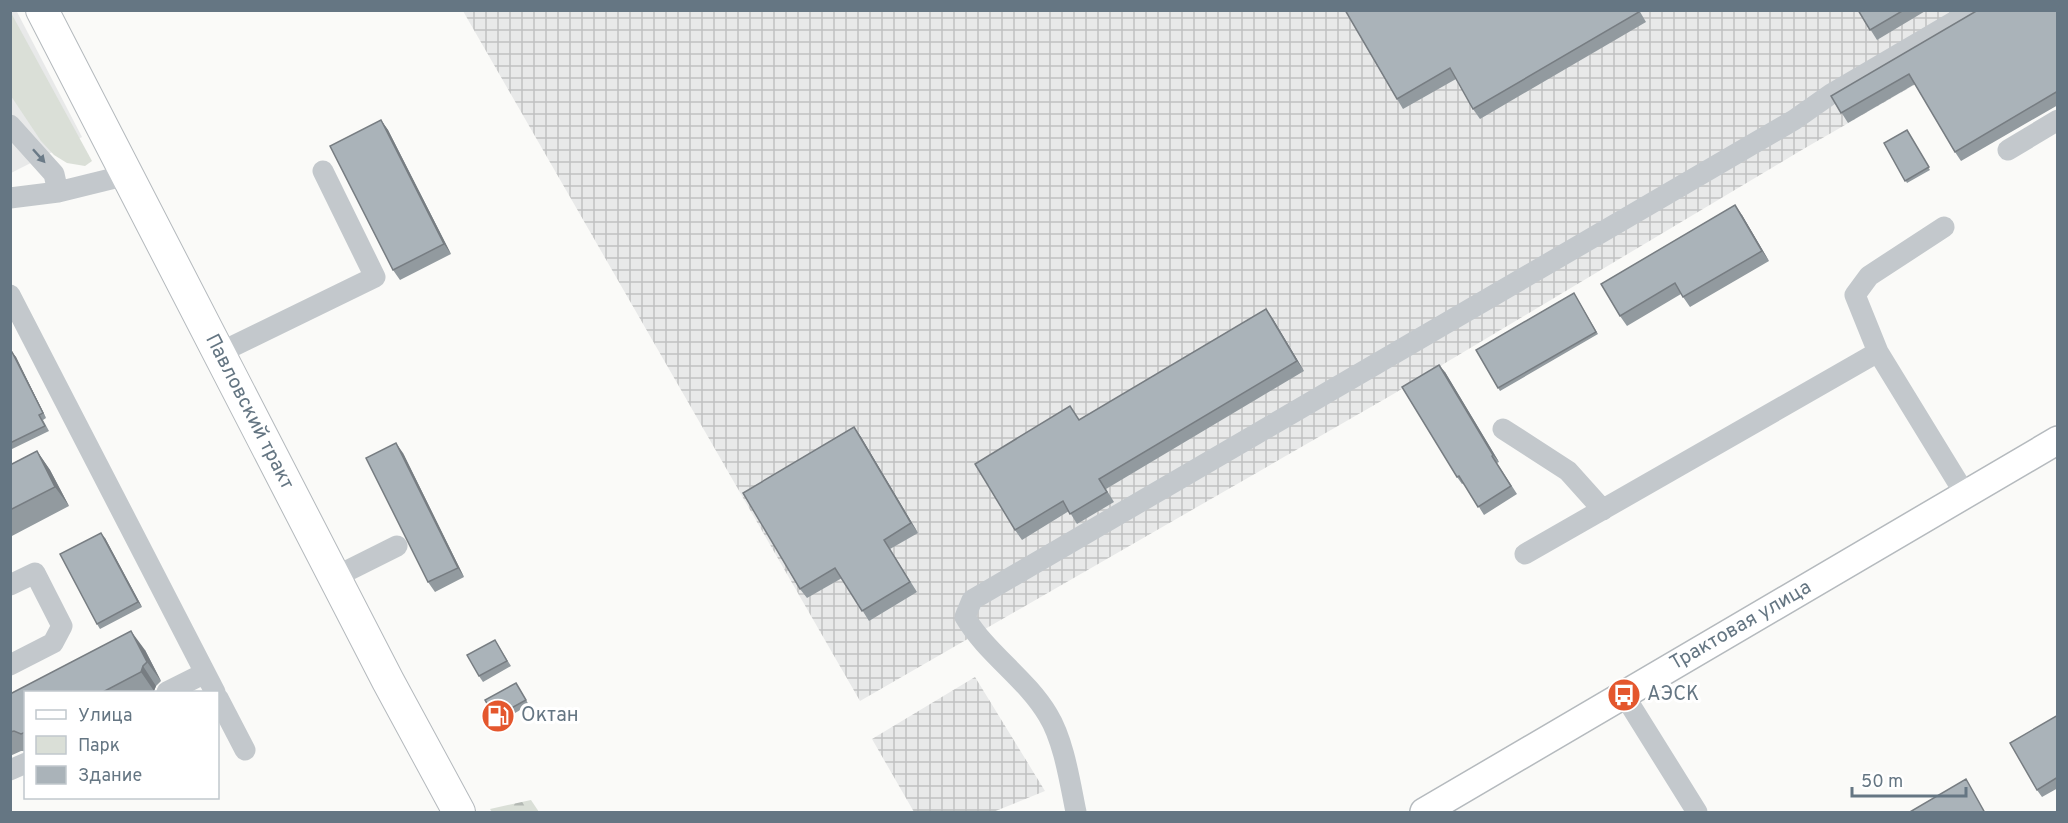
<svg xmlns="http://www.w3.org/2000/svg" width="2068" height="823" viewBox="0 0 2068 823" font-family="Overpass,sans-serif">
	<style>
		.built { fill: #e8e9e9 }
		.industrial { fill: url(#industrial-grid) }
		.green { fill: #dadfd7 }
		.forest { fill: url(#forest-firs) }
		.lines { fill: none; stroke-linecap: round; stroke-linejoin: round }
		.major-casing { stroke: #b5babe; stroke-width: 30 }
		.highway-casing { stroke: #b4b9bd; stroke-width: 34 }
		.minor { stroke: #c3c8cc; stroke-width: 21 }
		.major { stroke: #fff; stroke-width: 27 }
		.highway { stroke: #fff; stroke-width: 32 }
		.wall { fill: #929a9f }
		.shaded-wall { fill: #777d82 }
		.building { fill: #aab3b9; stroke: #777d82; stroke-width: 1.5 }
		.oneway { fill: #6a7a87 }
		.labels { text-anchor: middle; dominant-baseline: central; stroke-width: 6; stroke-linejoin: round; paint-order: stroke }
		.street-label { font-size: 20px; fill: #657683; stroke: #fff }
		.poi-label { font-size: 20px; fill: #657683; stroke: #fff; text-anchor: start }
	</style>
	<defs>
		<pattern id="industrial-grid" width="8" height="8" patternUnits="userSpaceOnUse" patternTransform="scale(1.5)"><rect width="8" height="8" fill="#e8e9e9"/><path d="M0 4h8M4 0v8" fill="none" stroke="#c0c1c2"/></pattern>
		<pattern id="forest-firs" width="22" height="20" patternUnits="userSpaceOnUse" patternTransform="scale(1.5)"><rect width="22" height="20" fill="#dadfd7"/><path d="M5 1l3.5 6h-7zM16 11l3.5 6h-7z" fill="#b4b9b4"/></pattern>
	</defs>
	<rect width="100%" height="100%" fill="#fafaf8"/>
	<path class="built" d="M 16,10 L 82,137 L 11,173 L 10,11 Z"/>
	<path class="industrial" d="M 463,11 L 2042,11 L 1800,151 L 1390,396 L 860,701 Z
		M 975,677 L 1045,791 L 993,812 L 914,812 L 872,739 Z"/>
	<path class="green" d="M 10,11 L 92,161 L 85,166 L 67,163 L 54,155 L 41,141 L 11,96 Z"/>
	<path class="forest" d="M 531,800 L 539,812 L 492,812 L 490,809 Z"/>
	<g class="lines">
		<defs>
			<path id="major" d="M 1424,812 L 2058,440"/>
			<path id="highway" d="M 42,10 L 388,681 L 459,812"/>
		</defs>
		<use href="#major" class="major-casing"/>
		<use href="#highway" class="highway-casing"/>
		<path class="minor" d="M 10,125 L 54,174 L 58,192
			M 2008,150 L 2058,120
			M 10,198 L 58,192 L 127,175
			M 1944,227 L 1869,276 L 1855,295 L 1878,352 L 1965,494
			M 10,295 L 215,692
			M 219,353 L 375,277 L 323,171
			M 1503,429 L 1568,471 L 1603,510
			M 1525,554 L 1878,352
			M 335,577 L 397,546
			M 10,585 L 35,573 L 62,626 L 53,643 L 10,665
			M 167,692 L 205,673
			M 1624,695 L 1697,812
			M 218,698 L 245,750
			M 10,770 L 26,763
			M 1076,812 C 1070,783 1064,741 1048,715 C 1026,678 987,654 965,617 L 972,600 L 1794,120 L 1831,94 L 1974,10"/>
		<use href="#major" class="major"/>
		<use href="#highway" class="highway"/>
	</g>
	<path class="wall" d="M 1345,10 L 1639,10 L 1646,22 L 1480,119 L 1473,109 L 1456,79 L 1403,109 L 1397,99 Z
		M 1858,10 L 1927,10 L 1877,40 Z
		M 2058,10 L 2058,105 L 1961,161 L 1955,152 L 1915,84 L 1848,123 L 1831,96 Z
		M 381,120 L 388,130 L 451,254 L 400,280 L 393,270 Z
		M 1907,130 L 1930,170 L 1907,183 L 1884,143 Z
		M 1742,215 L 1769,261 L 1690,307 L 1681,294 L 1627,326 L 1620,316 Z
		M 1574,293 L 1598,334 L 1500,391 L 1476,350 Z
		M 1266,309 L 1273,319 L 1304,371 L 1106,489 L 1114,502 L 1077,524 L 1069,511 L 1022,540 L 1015,530 Z
		M 12,352 L 16,357 L 46,418 L 43,420 L 49,431 L 10,450 L 10,353 Z
		M 1445,372 L 1499,462 L 1497,463 L 1517,494 L 1484,515 L 1464,483 L 1462,484 L 1457,477 Z
		M 854,427 L 861,437 L 918,533 L 890,549 L 917,592 L 869,621 L 842,578 L 807,598 L 800,589 Z
		M 37,451 L 50,470 L 69,506 L 10,537 L 10,465 Z
		M 403,453 L 464,577 L 435,592 L 428,582 Z
		M 105,538 L 142,607 L 100,629 L 97,624 Z
		M 495,640 L 511,666 L 483,682 L 479,676 Z
		M 145,650 L 161,681 L 156,686 L 154,691 L 152,693 L 26,693 L 26,751 L 21,751 L 10,756 L 10,694 Z
		M 516,683 L 529,705 L 499,722 L 495,717 Z
		M 2058,715 L 2058,788 L 2042,797 L 2037,790 Z"/>
	<path class="shaded-wall" d="M 381,120 L 388,130 L 451,254 L 444,244 Z
		M 1735,205 L 1742,215 L 1769,261 L 1762,251 Z
		M 1266,309 L 1273,319 L 1304,371 L 1297,361 Z
		M 12,352 L 16,357 L 46,418 L 43,413 Z
		M 1439,365 L 1445,372 L 1499,462 L 1493,455 Z
		M 854,427 L 861,437 L 918,533 L 911,523 Z
		M 396,443 L 403,453 L 464,577 L 458,568 Z
		M 37,451 L 50,470 L 69,506 L 55,487 Z
		M 101,533 L 105,538 L 142,607 L 138,602 Z
		M 131,631 L 145,650 L 161,681 L 147,662 Z
		M 143,666 L 156,686 L 154,691 L 141,672 Z"/>
	<path class="building" d="M 1345,10 L 1638,10 L 1639,12 L 1473,109 L 1450,68 L 1397,99 Z
		M 1858,10 L 1904,10 L 1870,30 Z
		M 1978,10 L 2058,10 L 2058,91 L 1955,152 L 1909,74 L 1841,113 L 1831,96 Z
		M 381,120 L 444,244 L 393,270 L 330,146 Z
		M 1907,130 L 1929,167 L 1905,181 L 1884,143 Z
		M 1735,205 L 1762,251 L 1683,297 L 1675,283 L 1620,316 L 1601,284 Z
		M 1574,293 L 1596,332 L 1498,388 L 1476,350 Z
		M 1266,309 L 1297,361 L 1099,479 L 1107,492 L 1070,514 L 1063,501 L 1015,530 L 975,464 L 1070,406 L 1079,420 Z
		M 12,352 L 43,413 L 39,415 L 45,426 L 10,443 L 10,353 Z
		M 1439,365 L 1493,455 L 1492,456 L 1511,486 L 1478,507 L 1459,476 L 1457,477 L 1402,387 Z
		M 854,427 L 911,523 L 884,540 L 910,582 L 862,611 L 835,568 L 800,589 L 743,493 Z
		M 396,443 L 458,568 L 428,582 L 366,458 Z
		M 37,451 L 55,487 L 10,510 L 10,465 Z
		M 101,533 L 138,602 L 97,624 L 60,554 Z
		M 131,631 L 147,662 L 143,666 L 141,672 L 101,693 L 26,693 L 26,732 L 21,734 L 14,731 L 10,732 L 10,694 Z
		M 495,640 L 507,661 L 479,676 L 467,655 Z
		M 516,683 L 526,700 L 495,717 L 485,700 Z
		M 2058,715 L 2058,777 L 2037,790 L 2010,743 Z
		M 1966,779 L 1985,813 L 1908,813 Z"/>
	<defs><path id="oneway-solid" d="M-6-.8H1V-3.2L6.5 0L1 3.2V.8H-6Z" transform="scale(1.5)"/></defs>
	<use class="oneway" href="#oneway-solid" transform="translate(39 156) rotate(48)"/>
	<defs>
		<symbol id="bus-disc" viewBox="-11 -11 22 22"><circle r="9.5" fill="#e4572e" stroke="#fff"/><path d="M-5-6H5V4H4V6H2V4H-2V6H-4V4H-5ZM-3.5-4V0h7V-4ZM-3.5 1.2v1.5H-2V1.2ZM2 1.2v1.5H3.5V1.2Z" fill="#fff"/></symbol>
		<symbol id="fuel-disc" viewBox="-11 -11 22 22"><circle r="9.5" fill="#e4572e" stroke="#fff"/><path d="M-5.5-6h7V0h2V4h1.3V-2.5L3-4.5l.8-.8L6-3V5H2.5V1h-1V6h-7ZM-4.2-4.7v3.2H.2V-4.7Z" fill="#fff"/></symbol>
	</defs>
	<g fill-rule="evenodd">
		<use href="#bus-disc" x="1605" y="676" width="38" height="38"/>
		<use href="#fuel-disc" x="479" y="697" width="38" height="38"/>
	</g>
	<g class="labels">
		<g class="street-label">
			<text transform="translate(249 412) rotate(63)">Павловский тракт</text>
			<text transform="translate(1741 626) rotate(-30)">Трактовая улица</text>
		</g>
		<g class="poi-label">
			<text x="1647" y="695">АЭСК</text>
			<text x="521" y="716">Октан</text>
		</g>
	</g>
	<rect width="2068" height="823" fill="none" stroke="#657683" stroke-width="24"/>
	<rect x="24" y="691" width="195" height="108" fill="#ffffff" stroke="#c1c8cd" stroke-width="1.5"/>
	<rect x="36" y="710" width="30" height="9" fill="#ffffff" stroke="#c1c8cd" stroke-width="1.5"/>
	<text x="78" y="721" font-size="18" fill="#657683">Улица</text>
	<rect x="36" y="736" width="30" height="18" fill="#dadfd7" stroke="#c1c8cd" stroke-width="1.5"/>
	<text x="78" y="751" font-size="18" fill="#657683">Парк</text>
	<rect x="36" y="766" width="30" height="18" fill="#aab3b9" stroke="#c1c8cd" stroke-width="1.5"/>
	<text x="78" y="781" font-size="18" fill="#657683">Здание</text>
	<path d="M1852 787v9h114v-9" fill="none" stroke="#657683" stroke-width="3"/>
	<text x="1861" y="787" font-size="18" fill="#657683" stroke="#ffffff" stroke-width="4.5" paint-order="stroke">50 m</text>
</svg>
